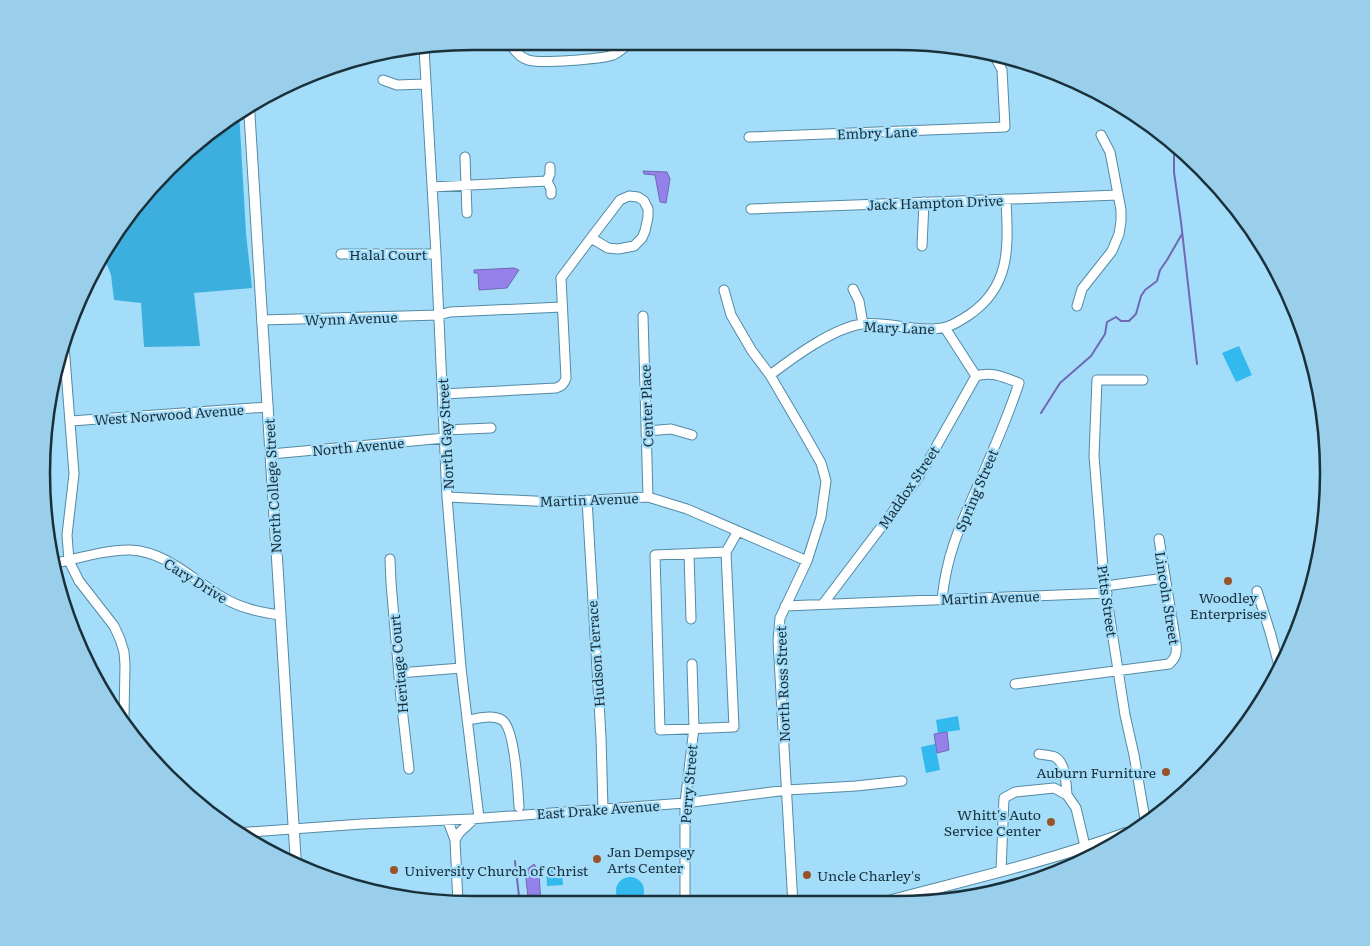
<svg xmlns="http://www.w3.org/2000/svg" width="1370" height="946" viewBox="0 0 1370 946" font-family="Literata,serif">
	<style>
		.green { fill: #32baef }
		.forest { fill: #3cafde }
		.water { fill: #9481e9; stroke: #6f69b5 }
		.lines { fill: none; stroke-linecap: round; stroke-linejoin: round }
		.stream { stroke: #6f69b5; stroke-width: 2 }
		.minor-casing { stroke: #538aa4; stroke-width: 11 }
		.major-casing { stroke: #538aa4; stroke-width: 12 }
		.minor { stroke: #fff; stroke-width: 9 }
		.major { stroke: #fff; stroke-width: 10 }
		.poi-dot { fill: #985328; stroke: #a4ddf9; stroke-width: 2 }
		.labels { text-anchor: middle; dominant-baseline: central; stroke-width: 4.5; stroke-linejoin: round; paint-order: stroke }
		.street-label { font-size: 14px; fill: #1a313c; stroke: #a4ddf9 }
		.poi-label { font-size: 14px; fill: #1a313c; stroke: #a4ddf9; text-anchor: start }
		.rim { fill: none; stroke: #1a313c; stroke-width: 2.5 }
	</style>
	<rect width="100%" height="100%" fill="#a4ddf9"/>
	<path class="green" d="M 1239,346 L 1252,375 L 1236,382 L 1222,353 Z
		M 958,716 L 960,730 L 938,733 L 936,720 Z
		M 935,744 L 940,770 L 926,773 L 921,747 Z
		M 546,867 L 562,867 L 563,885 L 547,886 Z
		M616 891a14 14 0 1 1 28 0a14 14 0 1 1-28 0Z"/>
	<path class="forest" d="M 239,111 L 246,233 L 252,288 L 194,293 L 200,346 L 144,347 L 141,303 L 114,300 L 111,275 L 106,262 L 103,261 L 148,189 L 233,114 Z"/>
	<path class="water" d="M 643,171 L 667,172 L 670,179 L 666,203 L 660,202 L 655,175 L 644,174 Z
		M 514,268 L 519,270 L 507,288 L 479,290 L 478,273 L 474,273 L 474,270 Z
		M 947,732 L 949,750 L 937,753 L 934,734 Z
		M 534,864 L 539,872 L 541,905 L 529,905 L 525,871 Z"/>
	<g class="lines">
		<path class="stream" d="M 1174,146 L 1174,172 L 1181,222 L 1197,364
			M 1041,413 L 1060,383 L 1091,356 L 1105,334 L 1107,322 L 1116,317 L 1121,321 L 1129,321 L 1136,314 L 1141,296 L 1145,290 L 1157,281 L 1160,270 L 1167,260 L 1182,234
			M 515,861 L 520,905"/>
		<defs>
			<path id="minor" d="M 509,41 C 513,49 519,57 528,60 C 540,64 601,59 613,55 C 620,52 626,46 632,41
				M 424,48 L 436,254 L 447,497 L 461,668 L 479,818
				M 383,80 L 397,85 L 425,84
				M 749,137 L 1005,127 L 1002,70 L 994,55
				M 465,157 L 467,213
				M 550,167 L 550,174 L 547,181 L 551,189 L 551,194
				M 432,187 L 547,181
				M 751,209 L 1118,195
				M 922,246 L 924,202
				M 341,254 L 436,254
				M 853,289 L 859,301 L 863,324
				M 724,290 L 731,315 L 752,351 L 770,375 L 801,428 L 821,463 L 826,481 L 821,517 L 807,561 L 780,618 L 778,641 L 793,905
				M 1077,306 L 1082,289 L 1112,251 L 1119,234 L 1121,221 L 1121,210 L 1110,152 L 1101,135
				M 643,316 L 648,497
				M 262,320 L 439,315 L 450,312 L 562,307
				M 945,328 L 976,376
				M 64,345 L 74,474 L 67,535 L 69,561 L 79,581 L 114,626 L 120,639 L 124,652 L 125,665 L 124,717
				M 770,375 C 794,357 833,328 862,324 C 885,321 908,330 930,329 C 947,329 955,324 969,315 C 1012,286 1008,245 1006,199
				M 1143,380 L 1097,380 L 1094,456 L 1104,580 L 1125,715 L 1134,755 L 1145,819
				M 443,394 L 556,388 C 562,386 564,384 566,378 L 561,278 L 591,238 L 620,200 L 629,196 L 638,197 L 644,201 L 648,209 L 648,217 L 645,231 L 642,238 L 634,246 L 618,249 L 608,248 L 591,238
				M 71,421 L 268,407
				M 445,430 L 491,428
				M 647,431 L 671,429 L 692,435
				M 271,454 L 445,438
				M 447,497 L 555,502 L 648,497 L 687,509 L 807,561
				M 587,500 L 601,737 L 603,809
				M 726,552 L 734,727 L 660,730 L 655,555 Z
				M 726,552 L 738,531
				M 689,554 L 691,619
				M 390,559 L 391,583 L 401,699 L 409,769
				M 52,564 C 76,559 108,549 131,550 C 167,552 193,580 222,597 C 240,608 259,612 280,615
				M 1105,586 L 1165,578
				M 1257,591 L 1270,632 L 1280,669
				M 823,604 L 916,481 L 927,463 L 976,376 C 991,371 1004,377 1019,383 C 1007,420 991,455 976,490 C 959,528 946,557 942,600
				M 785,606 L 1107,593
				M 399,673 L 461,668
				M 1015,684 L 1169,664 C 1176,658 1177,653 1176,644 L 1159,539
				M 467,720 C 477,719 492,714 502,720 C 515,728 518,791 519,807
				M 1039,754 C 1043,755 1051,755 1055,757 C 1066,763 1066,784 1067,795
				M 448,821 L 455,840 L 458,903
				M 235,833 L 362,824 L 470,819 L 685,803 L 787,790 L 856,786 L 902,781
				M 455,840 L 459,833 L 474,819
				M 1001,871 L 1004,798 L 1015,792 L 1054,788 L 1067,795 L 1076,808 L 1085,846
				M 685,905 L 685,803 L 694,728 L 692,664"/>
			<path id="major" d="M 249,107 L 296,865
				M 873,905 C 958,882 1044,863 1126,833"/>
		</defs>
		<use href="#minor" class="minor-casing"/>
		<use href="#major" class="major-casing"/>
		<use href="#minor" class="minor"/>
		<use href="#major" class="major"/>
	</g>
	<g class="poi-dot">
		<circle cx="1228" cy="581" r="5"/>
		<circle cx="1166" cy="772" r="5"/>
		<circle cx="1051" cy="822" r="5"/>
		<circle cx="597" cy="859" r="5"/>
		<circle cx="394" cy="870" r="5"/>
		<circle cx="807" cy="875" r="5"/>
	</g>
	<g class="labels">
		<g class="street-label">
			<text transform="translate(877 132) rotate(-2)">Embry Lane</text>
			<text transform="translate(935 202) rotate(-2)">Jack Hampton Drive</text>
			<text x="388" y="254">Halal Court</text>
			<text transform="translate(351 318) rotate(-2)">Wynn Avenue</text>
			<text transform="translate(899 327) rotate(2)">Mary Lane</text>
			<text transform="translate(646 406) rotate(-92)">Center Place</text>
			<text transform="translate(169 414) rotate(-4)">West Norwood Avenue</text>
			<text transform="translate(445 434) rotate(-93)">North Gay Street</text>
			<text transform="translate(358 446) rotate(-5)">North Avenue</text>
			<text transform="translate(272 486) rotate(-93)">North College Street</text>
			<text transform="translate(908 487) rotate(-56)">Maddox Street</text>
			<text transform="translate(976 490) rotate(-67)">Spring Street</text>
			<text transform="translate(589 499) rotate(-2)">Martin Avenue</text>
			<text transform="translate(196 580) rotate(32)">Cary Drive</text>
			<text transform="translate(990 597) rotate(-2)">Martin Avenue</text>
			<text transform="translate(1168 598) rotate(81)">Lincoln Street</text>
			<text transform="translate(1108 601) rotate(82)">Pitts Street</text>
			<text transform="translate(595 654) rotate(-94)">Hudson Terrace</text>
			<text transform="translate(398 664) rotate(-95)">Heritage Court</text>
			<text transform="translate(782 684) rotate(-92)">North Ross Street</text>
			<text transform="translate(688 784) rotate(-85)">Perry Street</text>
			<text transform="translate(598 809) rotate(-4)">East Drake Avenue</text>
		</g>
		<g class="poi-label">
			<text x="1228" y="597" text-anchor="middle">Woodley<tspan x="1228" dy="16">Enterprises</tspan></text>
			<text x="1156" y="772" text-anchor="end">Auburn Furniture</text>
			<text x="1041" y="814" text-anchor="end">Whitt's Auto<tspan x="1041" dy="16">Service Center</tspan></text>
			<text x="607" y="851">Jan Dempsey<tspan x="607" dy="16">Arts Center</tspan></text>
			<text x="404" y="870">University Church of Christ</text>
			<text x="817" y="875">Uncle Charley's</text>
		</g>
	</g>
	<path d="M0 0H1370V946H0ZM473 50H897A423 423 0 0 1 1320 473V473A423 423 0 0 1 897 896H473A423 423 0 0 1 50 473V473A423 423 0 0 1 473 50Z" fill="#99cfea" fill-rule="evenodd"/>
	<path class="rim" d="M473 50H897A423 423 0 0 1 1320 473V473A423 423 0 0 1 897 896H473A423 423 0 0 1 50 473V473A423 423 0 0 1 473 50Z"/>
</svg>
